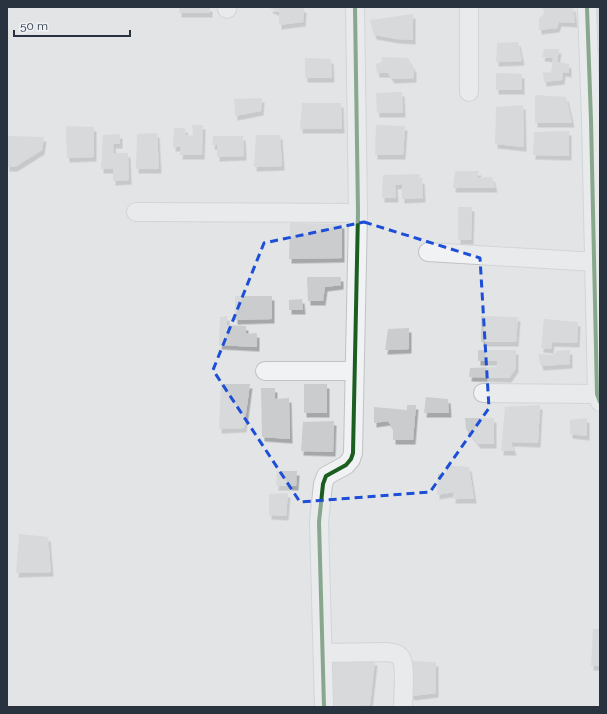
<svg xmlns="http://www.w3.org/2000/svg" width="607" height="714" viewBox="0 0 607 714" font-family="Raleway,sans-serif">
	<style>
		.building { fill: #caccce; filter: url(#shadow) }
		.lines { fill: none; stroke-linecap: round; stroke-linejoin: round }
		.minor-casing { stroke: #c0c2c4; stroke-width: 20 }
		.minor { stroke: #f1f2f3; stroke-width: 18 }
		.cycleway-casing { stroke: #eff2f6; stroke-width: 6 }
		.cycleway { stroke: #1b5e20; stroke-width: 4 }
		.marked { fill: none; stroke: #1d4ed8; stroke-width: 3; stroke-dasharray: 8 5; stroke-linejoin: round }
	</style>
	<defs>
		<filter id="shadow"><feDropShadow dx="2.5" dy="4.5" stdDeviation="0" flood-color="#0004"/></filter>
	</defs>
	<rect width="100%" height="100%" fill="#e2e4e6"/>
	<path class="building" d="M 179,7 L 210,7 L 210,13 L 179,13 Z
		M 270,7 L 304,8 L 303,22 L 279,25 L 279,12 L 271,9 Z
		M 543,7 L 573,7 L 575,23 L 559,22 L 557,28 L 539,30 L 539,18 L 544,14 Z
		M 594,8 L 600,8 L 600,48 L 594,48 Z
		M 413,14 L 413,40 L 397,39 L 374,35 L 370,20 Z
		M 518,42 L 522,61 L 496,62 L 497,43 Z
		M 544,49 L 559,49 L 557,62 L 569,64 L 569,73 L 563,72 L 562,80 L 544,82 L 543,72 L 551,73 L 553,58 L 542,57 Z
		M 381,57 L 408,58 L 414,69 L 414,78 L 392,79 L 388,73 L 377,73 L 376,64 L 382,62 Z
		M 305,58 L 331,59 L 332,78 L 305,78 Z
		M 496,73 L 522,74 L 522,90 L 496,90 Z
		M 402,92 L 403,113 L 377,113 L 376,93 Z
		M 535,95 L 566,97 L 572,123 L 535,123 Z
		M 262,98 L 261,111 L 235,116 L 234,99 Z
		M 302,103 L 341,103 L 342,129 L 300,129 Z
		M 523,105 L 524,147 L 495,144 L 496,107 Z
		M 192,125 L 203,125 L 202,155 L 180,155 L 181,147 L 173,147 L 174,128 L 185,128 L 186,135 L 193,136 Z
		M 376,125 L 405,126 L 403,155 L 375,155 Z
		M 66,126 L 94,127 L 94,157 L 67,158 Z
		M 569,131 L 569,156 L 533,155 L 534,132 Z
		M 157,133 L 159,169 L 136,169 L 137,134 Z
		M 120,134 L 120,144 L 113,144 L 114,153 L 128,153 L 129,180 L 113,181 L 113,169 L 101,169 L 103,135 Z
		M 256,135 L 280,135 L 282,166 L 254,167 Z
		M 7,136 L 44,137 L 42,150 L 15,167 L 7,167 Z
		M 213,136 L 243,136 L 244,156 L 217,157 L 217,145 L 212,145 Z
		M 455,171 L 479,171 L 477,178 L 492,177 L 495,188 L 453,188 Z
		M 420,174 L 419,179 L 422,179 L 423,198 L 402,199 L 402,184 L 395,185 L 396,198 L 382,198 L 383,175 Z
		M 458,207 L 472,207 L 471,240 L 458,240 Z
		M 290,223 L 342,224 L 342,258 L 289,259 Z
		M 307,277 L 341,277 L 341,285 L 325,287 L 323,301 L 308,301 Z
		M 235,296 L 272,296 L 272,319 L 235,320 Z
		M 302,299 L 303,310 L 289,310 L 289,300 Z
		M 227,316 L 227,325 L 246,326 L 246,334 L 257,333 L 257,347 L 219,345 L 220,317 Z
		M 481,316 L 518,317 L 516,342 L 481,342 Z
		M 544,319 L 578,322 L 577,343 L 552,342 L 551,349 L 541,348 Z
		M 409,328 L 409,349 L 385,350 L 388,329 Z
		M 478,350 L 516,350 L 516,368 L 509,378 L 469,377 L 470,368 L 497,367 L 497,361 L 478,361 Z
		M 570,350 L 570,364 L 541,366 L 538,354 L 552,355 L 557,351 Z
		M 221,384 L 250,384 L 244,428 L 219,429 Z
		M 304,384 L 327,384 L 327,413 L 304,413 Z
		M 261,388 L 275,388 L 275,399 L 289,398 L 290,439 L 262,437 Z
		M 426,397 L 448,399 L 449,413 L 424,413 Z
		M 407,405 L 416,405 L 413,440 L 393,440 L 393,428 L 388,421 L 374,423 L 374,407 L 407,410 Z
		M 540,405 L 538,443 L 511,442 L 514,451 L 501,451 L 505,407 Z
		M 465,418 L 494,418 L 494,444 L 478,444 L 466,429 Z
		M 587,418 L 587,436 L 570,434 L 570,420 Z
		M 334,421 L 333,452 L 301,451 L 303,422 Z
		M 446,465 L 469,467 L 474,499 L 453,499 L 454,492 L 437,495 L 438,474 L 446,475 Z
		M 277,471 L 297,471 L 296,486 L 276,486 Z
		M 288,493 L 286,516 L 269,515 L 269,494 Z
		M 19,534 L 48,537 L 51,572 L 16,573 Z
		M 593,629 L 600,629 L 600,666 L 591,666 Z
		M 375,661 L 370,705 L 324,707 L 331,662 Z
		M 412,661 L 436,662 L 436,693 L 412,696 L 408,689 Z"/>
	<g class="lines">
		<defs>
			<path id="minor" d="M 469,7 L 469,92
				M 587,7 L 591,120 L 597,394 L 600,402
				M 227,9 L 227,7
				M 136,212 L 358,213
				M 428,252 L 595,262
				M 265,371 L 353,371
				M 483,393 L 597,394
				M 323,653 L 387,652 C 392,653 398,653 401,658 C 406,666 403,697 403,707
				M 324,707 L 319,522 L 323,484 L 326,476 L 346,465 L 351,459 L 353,453 L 358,213 L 355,7"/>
		</defs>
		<use href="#minor" class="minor-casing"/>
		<use href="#minor" class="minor"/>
		<defs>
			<path id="cycleway" d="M 587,7 L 591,120 L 597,394 L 600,402
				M 324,707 L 319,522 L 323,484 L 326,476 L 346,465 L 351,459 L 353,453 L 358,213 L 355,7"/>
		</defs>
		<use href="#cycleway" class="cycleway-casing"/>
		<use href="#cycleway" class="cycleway"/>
	</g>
	<path d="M0 0H607V714H0ZM 364,222 L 480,258 L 489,408 L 430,492 L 300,502 L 213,370 L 264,243 Z" fill="#e2e4e6" fill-opacity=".55" fill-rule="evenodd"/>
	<path class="marked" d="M 364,222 L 480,258 L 489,408 L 430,492 L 300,502 L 213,370 L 264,243 Z"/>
	<rect width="607" height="714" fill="none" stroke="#29323f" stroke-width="16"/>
	<path d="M14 30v6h116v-6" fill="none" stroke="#29323f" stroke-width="2"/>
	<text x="20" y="30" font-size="12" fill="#29323f" stroke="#eff2f6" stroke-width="3" paint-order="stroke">50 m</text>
</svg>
